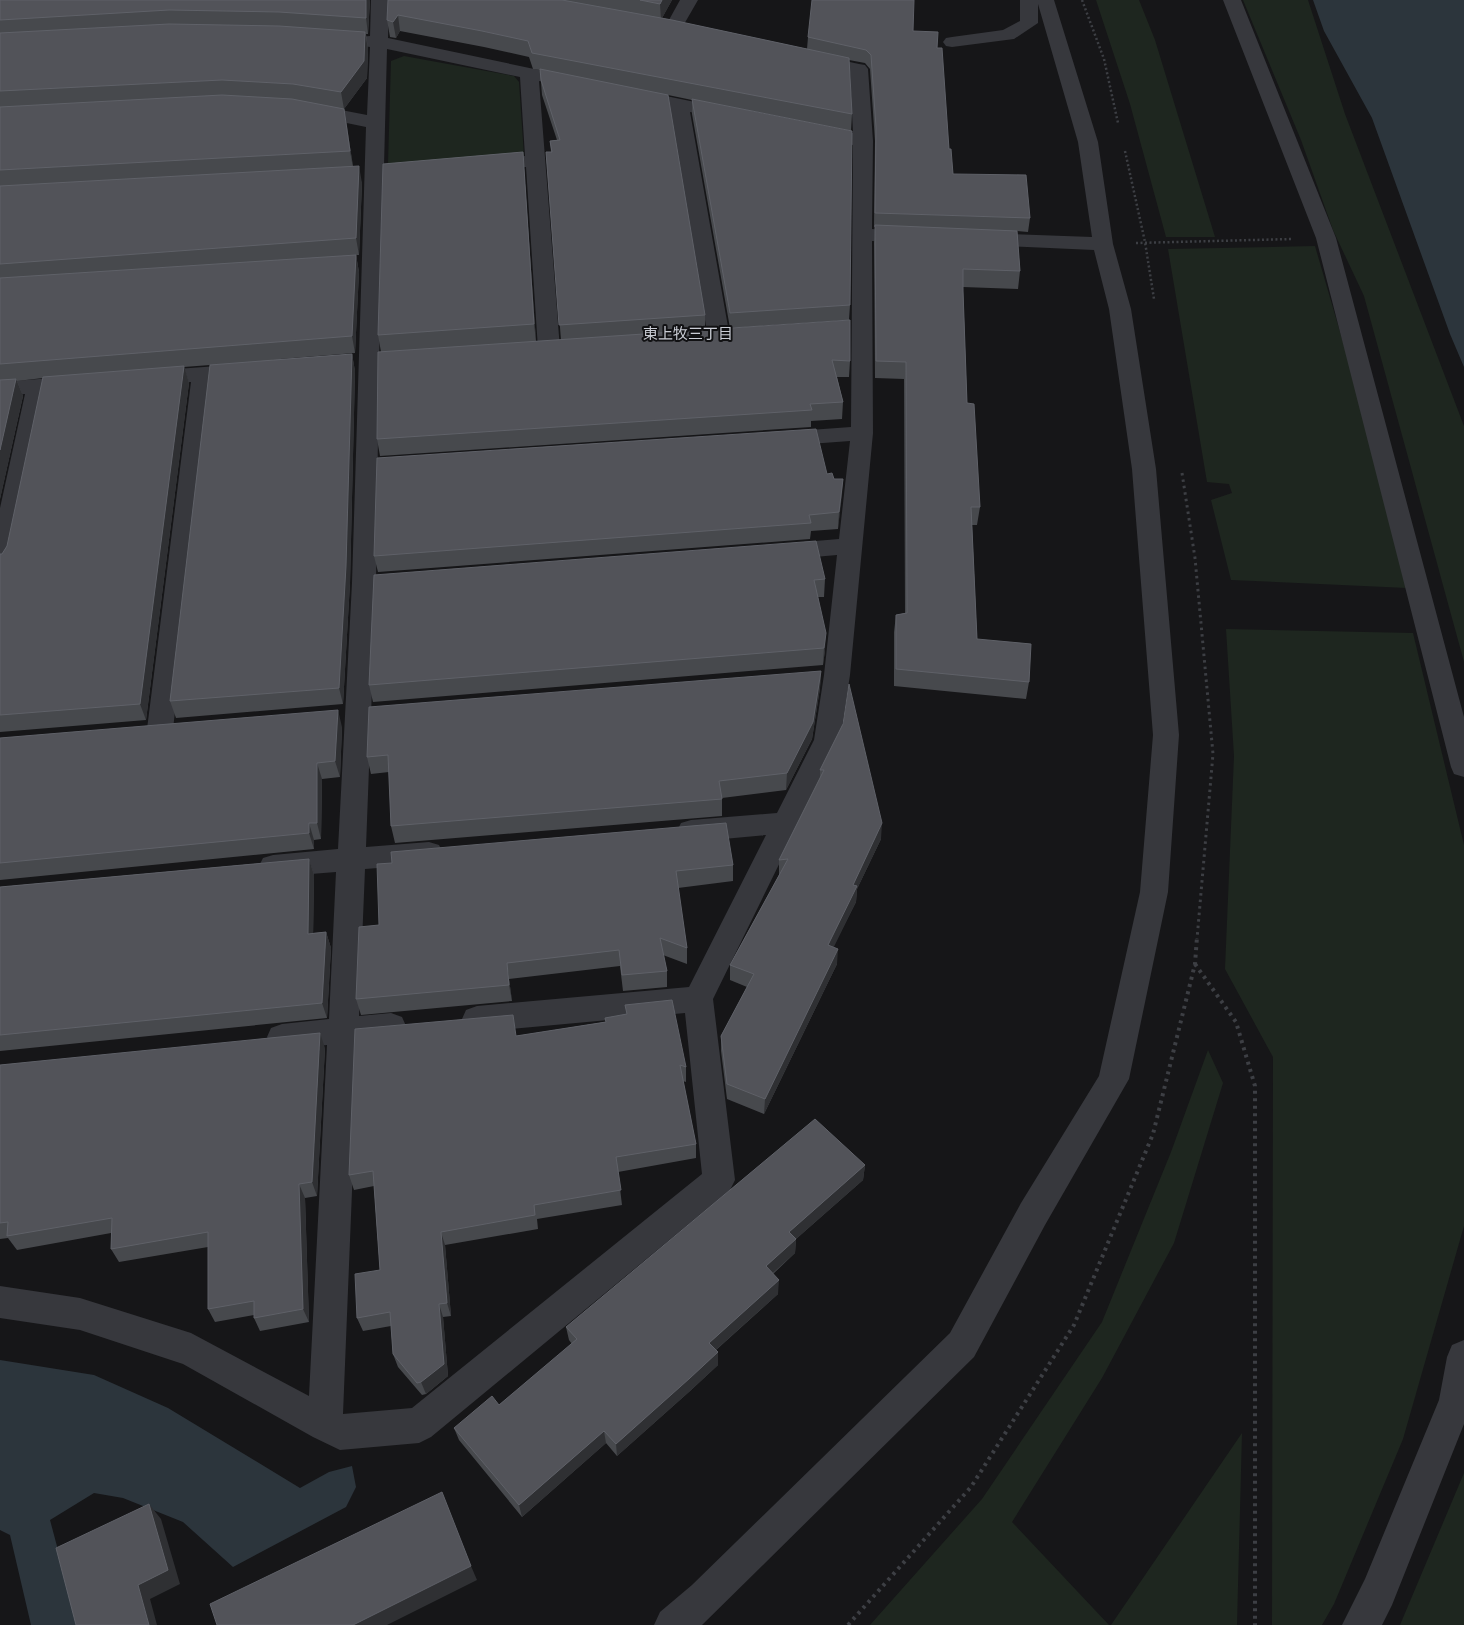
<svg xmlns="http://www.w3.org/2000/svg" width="1464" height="1625" viewBox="0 0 1464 1625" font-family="'Open Sans','Noto Sans JP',sans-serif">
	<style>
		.green { fill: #1e261f }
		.water { fill: #2c353c }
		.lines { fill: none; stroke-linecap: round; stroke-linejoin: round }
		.path-far2 { stroke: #3d3f44; stroke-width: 2.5; stroke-dasharray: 2 2.5; stroke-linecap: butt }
		.path-far1 { stroke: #3d3f44; stroke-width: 3; stroke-dasharray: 2.5 4; stroke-linecap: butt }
		.path { stroke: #3d3f44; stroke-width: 4; stroke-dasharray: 3 4.5; stroke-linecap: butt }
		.minor { fill: #37383d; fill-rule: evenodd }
		.wall { fill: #47494d }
		.shaded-wall { fill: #2f3033 }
		.building { fill: #525359; stroke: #5f6168 }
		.labels { text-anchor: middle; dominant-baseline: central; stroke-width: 4; stroke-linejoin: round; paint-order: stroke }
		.far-neighbourhood-label { font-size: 15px; fill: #c9ccd4; stroke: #111113 }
	</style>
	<rect width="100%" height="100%" fill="#161618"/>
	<path class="green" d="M 1096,0 L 1139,0 L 1155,40 L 1215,237 L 1166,237 L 1130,104 Z
		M 1243,0 L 1308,0 L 1345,114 L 1464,426 L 1464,662 L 1364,296 L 1333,230 L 1301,140 Z
		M 404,56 L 514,76 L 519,82 L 524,156 L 388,164 L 391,61 Z
		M 1315,246 L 1354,380 L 1407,588 L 1231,580 L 1211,500 L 1232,493 L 1229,484 L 1207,482 L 1168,249 Z
		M 1226,629 L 1413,633 L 1464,845 L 1464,1226 L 1403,1439 L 1334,1604 L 1322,1625 L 1272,1625 L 1273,1057 L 1225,969 L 1234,756 Z
		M 1208,1050 L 1223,1083 L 1174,1243 L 1102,1378 L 1012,1522 L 1109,1625 L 870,1625 L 982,1499 L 1102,1322 L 1171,1152 Z
		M 1242,1433 L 1237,1625 L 1111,1625 Z
		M 1464,1473 L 1464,1625 L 1400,1625 Z"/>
	<path class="water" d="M 1313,0 L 1464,0 L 1464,367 L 1450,334 L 1372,118 L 1324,31 Z
		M 0,1360 L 94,1375 L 168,1408 L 300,1488 L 329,1472 L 352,1466 L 356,1487 L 346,1507 L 233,1567 L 183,1522 L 123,1498 L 94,1493 L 50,1520 L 78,1625 L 31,1625 L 10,1535 L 0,1530 Z"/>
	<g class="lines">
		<path class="path-far2" d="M 1082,0 L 1104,59 L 1118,123
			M 1125,151 L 1145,242 L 1154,299
			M 1136,243 L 1292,239"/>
		<path class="path-far1" d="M 1182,473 L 1195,558 L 1213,754 L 1197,939"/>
		<path class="path" d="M 1195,964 L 1236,1022 L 1255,1086 L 1255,1625
			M 848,1625 L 971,1487 L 1074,1325 L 1153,1134 L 1195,964 L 1197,937"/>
		<path class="minor" d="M 371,0 L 389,0 L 388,38 L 577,78 L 583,80 L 586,84 L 583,88 L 577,90 L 539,81 L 560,349 L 557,354 L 549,356 L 541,354 L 538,349 L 526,167 L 486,171 L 479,169 L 476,165 L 479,161 L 525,156 L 520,77 L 387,49 L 379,361 L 376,583 L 366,847 L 429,842 L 439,845 L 443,853 L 439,861 L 429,864 L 365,869 L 359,1016 L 391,1013 L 402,1017 L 406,1026 L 402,1035 L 391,1039 L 358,1042 L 343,1414 L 412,1408 L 702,1174 L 685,1013 L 477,1032 L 466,1028 L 462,1019 L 466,1010 L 477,1006 L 689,987 L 766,835 L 691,842 L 681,839 L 677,831 L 681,823 L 691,820 L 777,813 L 814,740 L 824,675 L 837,555 L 780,560 L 771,558 L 768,552 L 771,546 L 780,544 L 839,539 L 850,441 L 782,446 L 774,444 L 771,439 L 774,434 L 782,432 L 851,427 L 853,145 L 809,136 L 807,132 L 809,128 L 816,126 L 853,133 L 850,73 L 807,63 L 804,59 L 807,55 L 813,54 L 859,64 L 865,65 L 868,69 L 873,141 L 872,229 L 919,233 L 922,237 L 919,241 L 912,243 L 872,241 L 873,433 L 850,675 L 840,740 L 713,999 L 735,1180 L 730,1190 L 431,1437 L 419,1443 L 340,1450 L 313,1437 L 183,1364 L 80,1330 L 0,1318 L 0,1286 L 80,1298 L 191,1333 L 309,1396 L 327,1045 L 282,1050 L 271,1046 L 267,1037 L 271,1028 L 282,1024 L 329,1019 L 336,872 L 273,877 L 263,874 L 259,866 L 263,858 L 273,855 L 338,849 L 352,583 L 366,127 L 303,114 L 301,110 L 303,106 L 310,104 L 367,115 L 370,47 L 357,45 L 354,41 L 357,37 L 370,36 Z
			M 680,0 L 698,0 L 683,26 L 706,31 L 709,35 L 706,39 C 694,42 679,36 667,33 L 664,29 Z
			M 1020,0 L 1054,0 L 1098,142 L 1113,244 L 1131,309 L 1156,469 L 1179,735 L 1168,892 L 1129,1079 L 1045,1225 L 974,1357 L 702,1625 L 654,1625 L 660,1612 L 692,1585 L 950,1333 L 1021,1203 L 1099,1076 L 1140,892 L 1153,735 L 1132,469 L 1109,309 L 1094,250 L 982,245 L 975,243 L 972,239 L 975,235 L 982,233 L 1092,237 L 1078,142 L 1038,4 L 1038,23 L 1014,39 L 952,47 L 946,46 L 943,42 L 946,38 L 952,37 L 1003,30 L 1020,21 Z
			M 1223,0 L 1241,0 L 1336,238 L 1464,717 L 1464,777 L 1454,774 L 1451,767 L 1316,238 Z
			M 632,89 L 729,109 L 736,111 L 738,115 L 736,119 L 729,121 L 690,112 L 730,338 L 727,343 L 719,345 L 711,343 L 708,338 L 670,108 L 625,99 L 623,95 L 625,91 Z
			M 245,364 L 253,366 L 256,371 L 253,376 L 213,380 L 173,729 L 169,736 L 160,739 L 151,736 L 147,729 L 191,382 L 149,385 L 141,383 L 138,378 L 141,373 L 149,371 Z
			M 78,376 L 86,378 L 89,383 L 86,388 L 48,392 L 12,563 L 9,569 L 0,571 L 0,508 L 25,394 L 0,396 L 0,382 Z
			M 1464,1340 L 1464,1424 L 1392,1605 L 1382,1625 L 1342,1625 L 1365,1579 L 1439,1400 L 1447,1357 L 1452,1345 Z"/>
	</g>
	<path class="wall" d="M 0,0 L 370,0 L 368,34 L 366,34 L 368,49 L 367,78 L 344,109 L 327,106 L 344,109 L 353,166 L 362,183 L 359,255 L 356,255 L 359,272 L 355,353 L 268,360 L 352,354 L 355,371 L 350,583 L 343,704 L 176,718 L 170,701 L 210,365 L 184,367 L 189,383 L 146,720 L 0,732 L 0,554 L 2,554 L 7,546 L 43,378 L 17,381 L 23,396 L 0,499 Z
		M 388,0 L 672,0 L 662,18 L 807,49 L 808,37 L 913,31 L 937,48 L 949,149 L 953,174 L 1030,218 L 1028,232 L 1017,231 L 1020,271 L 1018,289 L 963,287 L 967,403 L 980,507 L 977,525 L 972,525 L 977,639 L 1029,682 L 1026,699 L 894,686 L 894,632 L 896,615 L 905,613 L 904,379 L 875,378 L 874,243 L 875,227 L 874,227 L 875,141 L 870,69 L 865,63 L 849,60 L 852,114 L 851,131 L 752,111 L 850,305 L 849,320 L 730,328 L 692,114 L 692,100 L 668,95 L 705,315 L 705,330 L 850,361 L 849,377 L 837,377 L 843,402 L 842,419 L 811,421 L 811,427 L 380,456 L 377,439 L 381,352 L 378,335 L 524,169 L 536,341 L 561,340 L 546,152 L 551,152 L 550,141 L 557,140 L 542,95 L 540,70 L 533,69 L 529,57 L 484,47 L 400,31 L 396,38 L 390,37 L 387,20 Z
		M 827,474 L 834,479 L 843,479 L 838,529 L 811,531 L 810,539 L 378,572 L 374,556 Z
		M 374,575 L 825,579 L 824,597 L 818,597 L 825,650 L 823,665 L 373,702 L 369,685 Z
		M 821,671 L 820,688 L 812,739 L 786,790 L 722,798 L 722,816 L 395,843 L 391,826 L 389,772 L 371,774 L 367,757 Z
		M 843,724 L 881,839 L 857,889 L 856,902 L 833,947 L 837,964 L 764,1114 L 727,1099 L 721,1051 L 721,1036 L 747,987 L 730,980 L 730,965 L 779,875 L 779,860 L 820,779 L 820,770 Z
		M 342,727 L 340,777 L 322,779 L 321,839 L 314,840 L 314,849 L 0,880 L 0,738 Z
		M 309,859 L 314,875 L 313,933 L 326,932 L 331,948 L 327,1018 L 0,1051 L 0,887 Z
		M 392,863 L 733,865 L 733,881 L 678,888 L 687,948 L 687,964 L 663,955 L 667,971 L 667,987 L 623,991 L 620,966 L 509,979 L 512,1001 L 361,1015 L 356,999 L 379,925 Z
		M 605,1022 L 686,1067 L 686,1082 L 683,1081 L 696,1144 L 696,1158 L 618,1172 L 622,1205 L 537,1219 L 538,1229 L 445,1245 L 451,1316 L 443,1317 L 448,1376 L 426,1394 L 422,1395 L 398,1367 L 393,1354 L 391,1326 L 363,1331 L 357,1318 L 380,1270 L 374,1186 L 354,1190 L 349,1175 L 517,1036 Z
		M 325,1048 L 317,1196 L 305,1198 L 309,1322 L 260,1331 L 254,1318 L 254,1315 L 215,1322 L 208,1309 L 208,1247 L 119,1262 L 111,1249 L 111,1233 L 17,1250 L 8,1238 L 0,1239 L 0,1065 Z
		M 865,1165 L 863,1180 L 796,1239 L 795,1253 L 773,1274 L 778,1294 L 716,1350 L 718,1352 L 718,1365 L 690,1391 L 617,1456 L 606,1443 L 522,1517 L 459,1440 L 454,1428 L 499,1405 L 572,1344 L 569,1340 L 566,1327 Z"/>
	<path class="shaded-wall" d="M 366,0 L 370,0 L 368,34 L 366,18 Z
		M 662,0 L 672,0 L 661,20 L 660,4 Z
		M 398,15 L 400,31 L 396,38 L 393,22 Z
		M 365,32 L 368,49 L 367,78 L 344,109 L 341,92 Z
		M 344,109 L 347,125 L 353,168 L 350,151 Z
		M 523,152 L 524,169 L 536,341 L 534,324 Z
		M 359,166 L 362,183 L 359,255 L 356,238 Z
		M 356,255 L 359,272 L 355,353 L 352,336 Z
		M 352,354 L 355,371 L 350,583 L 343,704 L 339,688 Z
		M 184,366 L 189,383 L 146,720 L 140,704 Z
		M 16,379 L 23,396 L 0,499 L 0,450 Z
		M 843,479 L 842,495 L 838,529 L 839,512 Z
		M 826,633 L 825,650 L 823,665 L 824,648 Z
		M 821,671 L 820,688 L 812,739 L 786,790 L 787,773 Z
		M 338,710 L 342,727 L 340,777 L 335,761 Z
		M 317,763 L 322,779 L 321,839 L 317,823 Z
		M 309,823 L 314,840 L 314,849 L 309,833 Z
		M 882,823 L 881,839 L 857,889 L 856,902 L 827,961 L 828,945 L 853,885 Z
		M 309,859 L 314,875 L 313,950 L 308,934 Z
		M 326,932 L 331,948 L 327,1018 L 322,1003 Z
		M 838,949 L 837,964 L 764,1114 L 765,1099 Z
		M 507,963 L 509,979 L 512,1001 L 509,985 Z
		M 320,1033 L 325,1048 L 317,1196 L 312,1182 Z
		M 865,1165 L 863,1180 L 788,1246 L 789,1232 Z
		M 299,1184 L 305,1198 L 309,1322 L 303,1309 Z
		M 441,1232 L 445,1245 L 451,1316 L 447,1303 Z
		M 796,1239 L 795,1253 L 765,1280 L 766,1266 Z
		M 779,1280 L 778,1294 L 709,1356 L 709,1343 Z
		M 439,1304 L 443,1317 L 448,1376 L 426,1394 L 421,1382 Z
		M 718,1352 L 718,1365 L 690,1391 L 617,1456 L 616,1444 Z
		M 604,1431 L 606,1443 L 522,1517 L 519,1505 Z
		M 149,1504 L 161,1519 L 180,1584 L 150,1599 L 157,1625 L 149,1625 L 138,1585 Z
		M 471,1566 L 477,1580 L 387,1625 L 353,1625 Z"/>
	<path class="building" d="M 0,0 L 366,0 L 366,18 L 279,12 L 169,10 L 0,20 Z
		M 388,0 L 562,0 L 672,20 L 849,58 L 852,114 L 532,53 L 528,41 L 482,31 L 398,15 L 393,22 L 387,20 Z
		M 640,0 L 662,0 L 660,4 Z
		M 812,0 L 914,0 L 913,31 L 938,32 L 937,48 L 942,48 L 949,149 L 951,149 L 953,174 L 1026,175 L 1030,218 L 875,213 L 876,127 L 871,55 L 866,50 L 808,37 Z
		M 169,24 L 279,26 L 365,32 L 364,61 L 341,92 L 293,84 L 222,80 L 0,91 L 0,33 Z
		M 540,69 L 668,95 L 705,315 L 559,325 L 546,152 L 552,152 L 550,141 L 560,140 L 541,80 Z
		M 222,95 L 292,99 L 344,109 L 350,151 L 0,170 L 0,107 Z
		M 692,99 L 852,131 L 850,305 L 730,313 Z
		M 523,152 L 534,324 L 378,335 L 383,164 Z
		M 359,166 L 356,238 L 0,264 L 0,186 Z
		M 875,225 L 1017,231 L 1020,271 L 963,269 L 963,291 L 967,403 L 974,404 L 980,507 L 971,507 L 977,639 L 1031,644 L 1029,682 L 896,669 L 896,615 L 907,613 L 906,362 L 876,361 Z
		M 356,255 L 352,336 L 0,364 L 0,278 Z
		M 850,320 L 850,361 L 832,360 L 843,402 L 810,404 L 812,410 L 377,439 L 378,352 Z
		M 352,354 L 346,566 L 339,688 L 170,701 L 210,365 Z
		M 184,366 L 140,704 L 0,715 L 0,554 L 2,554 L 7,546 L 43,377 Z
		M 16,379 L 0,450 L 0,380 Z
		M 816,429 L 827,474 L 832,473 L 834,479 L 843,479 L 839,512 L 809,515 L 811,523 L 374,556 L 377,458 Z
		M 816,541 L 825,579 L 814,580 L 826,633 L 824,648 L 369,685 L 374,575 Z
		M 821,671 L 813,722 L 787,773 L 719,781 L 722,799 L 391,826 L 388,755 L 367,757 L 369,707 Z
		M 849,684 L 882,823 L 853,885 L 857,886 L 828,945 L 838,949 L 765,1099 L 727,1084 L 721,1036 L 754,974 L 730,965 L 788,859 L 779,860 L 824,770 L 820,770 L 843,724 Z
		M 338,710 L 335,761 L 317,763 L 317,823 L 309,823 L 309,833 L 0,863 L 0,738 Z
		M 726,823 L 733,865 L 676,871 L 687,948 L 660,938 L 667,971 L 622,975 L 619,950 L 507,963 L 509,985 L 356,999 L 359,927 L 379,925 L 377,864 L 392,863 L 391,852 Z
		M 309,859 L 308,934 L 326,932 L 322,1003 L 0,1035 L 0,887 Z
		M 672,1000 L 686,1067 L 680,1065 L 696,1144 L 616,1157 L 621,1190 L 534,1205 L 535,1215 L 441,1232 L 447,1303 L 439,1304 L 444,1364 L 421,1382 L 417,1383 L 393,1354 L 390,1312 L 357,1318 L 355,1274 L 380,1270 L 373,1171 L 349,1175 L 355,1029 L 513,1015 L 516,1036 L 606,1022 L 605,1018 L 627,1014 L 625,1005 Z
		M 320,1033 L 312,1182 L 299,1184 L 303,1309 L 254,1318 L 254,1301 L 208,1309 L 208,1232 L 111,1249 L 112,1218 L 7,1236 L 8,1222 L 0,1223 L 0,1065 Z
		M 815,1119 L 865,1165 L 789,1232 L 796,1239 L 766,1266 L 779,1280 L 709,1343 L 718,1352 L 690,1378 L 616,1444 L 604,1431 L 519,1505 L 454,1428 L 492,1396 L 499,1405 L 577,1339 L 566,1327 Z
		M 442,1492 L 471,1566 L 353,1625 L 217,1625 L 210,1604 Z
		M 149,1504 L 168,1570 L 138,1585 L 149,1625 L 76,1625 L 56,1548 Z"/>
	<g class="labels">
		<g class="far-neighbourhood-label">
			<text x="688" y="333">東上牧三丁目</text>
		</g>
	</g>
</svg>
